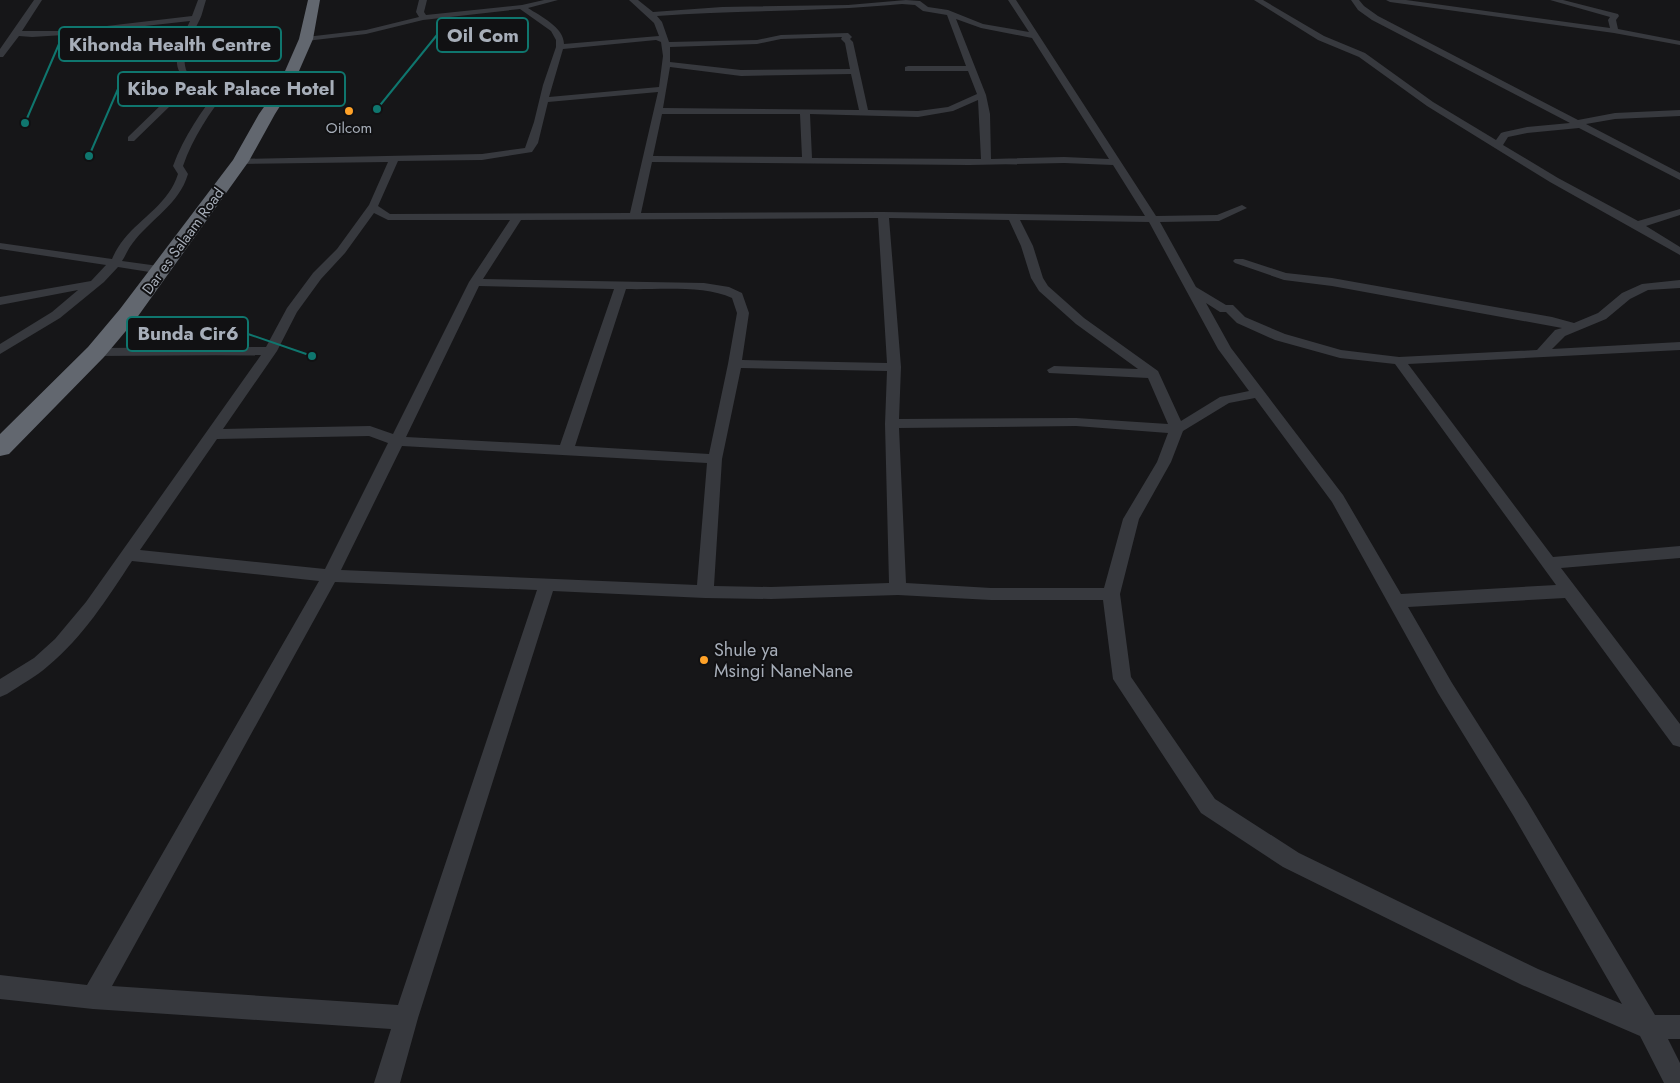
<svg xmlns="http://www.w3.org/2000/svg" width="1680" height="1083" viewBox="0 0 1680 1083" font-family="Jost,sans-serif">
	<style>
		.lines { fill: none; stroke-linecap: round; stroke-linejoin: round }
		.street { fill: #37393e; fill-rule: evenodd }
		.highway { fill: #62676f; fill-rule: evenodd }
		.poi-dot { fill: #ffa228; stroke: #111113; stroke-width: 2 }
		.labels { text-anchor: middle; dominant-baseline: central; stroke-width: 4; stroke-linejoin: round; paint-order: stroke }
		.far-poi-label { font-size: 15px; fill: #a7aeb9; stroke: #111113 }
		.far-street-label { font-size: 15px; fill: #a7aeb9; stroke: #111113 }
		.poi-label { font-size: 18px; fill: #a7aeb9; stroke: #111113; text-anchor: start }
		.leader { fill: none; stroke: #0f766e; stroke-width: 2 }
		.callout-dot { fill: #0f766e; stroke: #111113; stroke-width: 2 }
		.callout { fill: #111113; stroke: #0f766e; stroke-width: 2 }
		.callout-label { font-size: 19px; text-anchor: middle; font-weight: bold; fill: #a7aeb9 }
	</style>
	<rect width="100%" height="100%" fill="#161618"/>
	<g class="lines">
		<path class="street" d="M 34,0 L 42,0 L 22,31 L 64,31 L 192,16 L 198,0 L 206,0 C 204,6 202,15 200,19 C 193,34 179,54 187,72 L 196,78 L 218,81 L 285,84 L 289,87 L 285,90 L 229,88 C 210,112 193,137 183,166 L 188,174 C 179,205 150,219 132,244 C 128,249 126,255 122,261 L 166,267 L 168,270 L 166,273 L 162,274 L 118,267 L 104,282 L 60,318 L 0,354 L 0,344 L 52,312 L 78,290 L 0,305 L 0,297 L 91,281 L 106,265 L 0,249 L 0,243 L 112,259 C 115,252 119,245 124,239 C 142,217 169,203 178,174 L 173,166 C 184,136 201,112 220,87 L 200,84 L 170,106 L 134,141 L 128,141 L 128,137 L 164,102 L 191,82 C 165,70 181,40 190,21 L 64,35 L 32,37 L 19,36 L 3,57 L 0,57 L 0,49 Z
			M 419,0 L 427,0 L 424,12 L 426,15 L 522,5 L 544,0 L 558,0 L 528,8 C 540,16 564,27 564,44 L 659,36 L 654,23 L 629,0 L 638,0 L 653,12 L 722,7 L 848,5 L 906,0 L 920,1 L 928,7 L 948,10 L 983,24 L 1029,32 L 1008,0 L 1016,0 L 1156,216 L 1217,215 L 1242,205 L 1247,208 L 1219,221 L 1160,222 L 1196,287 L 1226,305 L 1233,305 L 1245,317 L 1285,334 L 1341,350 L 1399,357 L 1537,350 L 1555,330 L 1562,328 L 1332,286 L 1284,280 L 1235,263 L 1233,261 L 1235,259 L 1243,259 L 1286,273 L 1332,278 L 1552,317 L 1574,323 L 1598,313 L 1622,293 L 1642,284 L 1680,280 L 1680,288 L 1648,290 L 1630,299 L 1606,319 L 1565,336 L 1552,349 L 1680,342 L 1680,350 L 1408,364 L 1553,557 L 1680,546 L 1680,558 L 1561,568 L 1680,724 L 1680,747 L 1673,745 L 1565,598 L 1408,607 L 1452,683 L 1527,801 L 1655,1015 L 1680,1015 L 1680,1039 L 1668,1039 L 1680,1063 L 1680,1083 L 1664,1083 L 1640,1036 L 1522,985 L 1283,867 L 1201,813 L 1113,679 L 1103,600 L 991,600 L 898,595 L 771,599 L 705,598 L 553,591 L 418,1018 L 400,1083 L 374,1083 L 391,1029 L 93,1009 L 0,999 L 0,975 L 87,985 L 319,581 L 132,561 C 107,599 83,637 48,666 C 36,677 20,685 7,694 L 0,697 L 0,679 L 34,658 L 55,639 L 86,602 L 261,355 L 96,356 L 89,352 L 96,348 L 266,347 L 287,308 L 313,273 L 337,249 L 369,205 L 388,162 L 241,164 L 236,161 L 237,159 L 482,154 L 525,148 L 534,122 L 543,85 L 556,47 L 556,40 L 551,31 L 520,9 L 423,20 L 366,34 L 306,41 L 302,39 L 306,37 L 366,30 L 419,17 L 416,12 ZM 902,4 L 915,5 L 923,11 L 947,15 L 966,66 L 908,66 L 905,67 L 905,71 L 968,71 L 977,94 L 948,107 L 918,111 L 868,110 L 853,42 L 850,39 L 852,37 L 848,33 L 781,35 L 757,40 L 669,42 L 662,22 L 657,16 C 739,10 820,12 902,4 ZM 956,19 L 981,28 L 1032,38 L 1109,159 L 1064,157 L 991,159 L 990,114 L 986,95 ZM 842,37 L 841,39 L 845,43 L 850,69 L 741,70 L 670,62 L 670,47 L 757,44 L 781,39 ZM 656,40 L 661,42 L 663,56 L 659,87 L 549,97 L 563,49 ZM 670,67 L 741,76 L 851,74 L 859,110 L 663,108 ZM 658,92 L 630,213 L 390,214 L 378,206 L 398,161 L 482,160 L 532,152 L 538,143 L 548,102 ZM 978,100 L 981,159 L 812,158 L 810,114 L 918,117 L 953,111 ZM 662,114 L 800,114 L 802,157 L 653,156 ZM 652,162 L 969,165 L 1064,163 L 1113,165 L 1145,216 L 883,212 L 641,213 ZM 374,213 L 388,220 L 510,220 L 469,282 L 393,434 L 370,426 L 223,429 L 277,351 L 297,312 L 321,279 L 345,253 ZM 878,218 L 887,363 L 742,360 L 749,313 L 742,293 L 729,287 L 704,283 L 483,279 L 521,220 ZM 889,218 L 1009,220 L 1021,246 L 1031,278 L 1039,291 L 1076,324 L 1138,369 L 1054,366 L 1047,370 L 1049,373 L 1148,378 L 1168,424 L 1076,418 L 899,419 L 901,367 ZM 1020,220 L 1149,222 L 1218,349 L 1249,391 L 1220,397 L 1181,421 L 1158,371 L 1084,318 L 1048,286 L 1043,278 L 1033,246 ZM 479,286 L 614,289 L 560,445 L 406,437 ZM 626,289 C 658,290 704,285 732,298 L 737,313 L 728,364 L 709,454 L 575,446 ZM 1206,303 L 1220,312 L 1226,312 L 1237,323 L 1275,340 L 1340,358 L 1395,364 L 1556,585 L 1401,594 L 1343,495 L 1231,348 ZM 741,368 L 887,371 L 885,424 L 889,583 L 771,587 L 714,586 L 722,459 ZM 1255,398 L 1332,502 L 1438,693 L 1513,815 L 1622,1004 L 1538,969 L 1299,853 L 1215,799 L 1131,677 L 1120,594 L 1139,519 L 1171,462 L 1183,431 L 1229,403 ZM 1076,426 L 1168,433 L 1157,462 L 1123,519 L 1104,588 L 991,588 L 906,583 L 899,428 ZM 369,436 L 388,443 L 325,569 L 140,550 L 217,439 ZM 402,446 L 707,463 L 697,585 L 341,570 ZM 335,582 L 537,590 L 398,1005 L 112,986 Z
			M 1254,0 L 1263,0 L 1324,36 L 1365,53 L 1433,102 L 1496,140 L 1501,133 L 1504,132 L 1527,127 L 1570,123 L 1372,20 L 1358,10 L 1351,0 L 1359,0 L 1364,6 L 1378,16 L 1578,120 L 1615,113 L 1680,110 L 1680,116 L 1615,119 L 1586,124 L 1680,173 L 1680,180 L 1579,128 L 1527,133 L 1508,137 L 1503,145 L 1558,178 L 1638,221 L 1680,209 L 1680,215 L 1646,226 L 1680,247 L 1680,255 L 1550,182 L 1427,106 L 1359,57 L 1318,40 Z
			M 1386,0 L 1406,0 L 1610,28 L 1608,20 L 1610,17 L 1550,0 L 1563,0 L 1618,14 L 1619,16 L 1616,20 L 1618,29 L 1680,41 L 1680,45 L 1614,33 L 1390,2 Z"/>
		<path class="highway" d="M 308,0 L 320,0 L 313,39 L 292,87 L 275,114 L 249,161 L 136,319 L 104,357 L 9,454 L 0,456 L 0,434 L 88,347 L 120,309 L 233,160 L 259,114 L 278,87 L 299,39 Z"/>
	</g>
	<g class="poi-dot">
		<circle cx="349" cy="111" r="5"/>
		<circle cx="704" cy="660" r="5"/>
	</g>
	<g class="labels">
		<g class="far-poi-label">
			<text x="349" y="128">Oilcom</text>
		</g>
		<g class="far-street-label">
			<text transform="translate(183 241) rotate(-54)">Dar es Salaam Road</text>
		</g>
		<g class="poi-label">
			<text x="714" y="650">Shule ya<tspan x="714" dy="21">Msingi NaneNane</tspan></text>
		</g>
	</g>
	<path class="leader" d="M377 109L437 35M25 123L59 44M89 156L118 89M312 356L248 334"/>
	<g class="callout-dot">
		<circle cx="377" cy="109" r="5"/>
		<circle cx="25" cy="123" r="5"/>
		<circle cx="89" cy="156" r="5"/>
		<circle cx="312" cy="356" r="5"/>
	</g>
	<g class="callout">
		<rect x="437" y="18" width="91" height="34" rx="5"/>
		<rect x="59" y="27" width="222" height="34" rx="5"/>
		<rect x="118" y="72" width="227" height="34" rx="5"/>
		<rect x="127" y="317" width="121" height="34" rx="5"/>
	</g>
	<g class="callout-label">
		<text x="483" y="42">Oil Com</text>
		<text x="170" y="51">Kihonda Health Centre</text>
		<text x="231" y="95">Kibo Peak Palace Hotel</text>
		<text x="188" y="340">Bunda Cir6</text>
	</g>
</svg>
